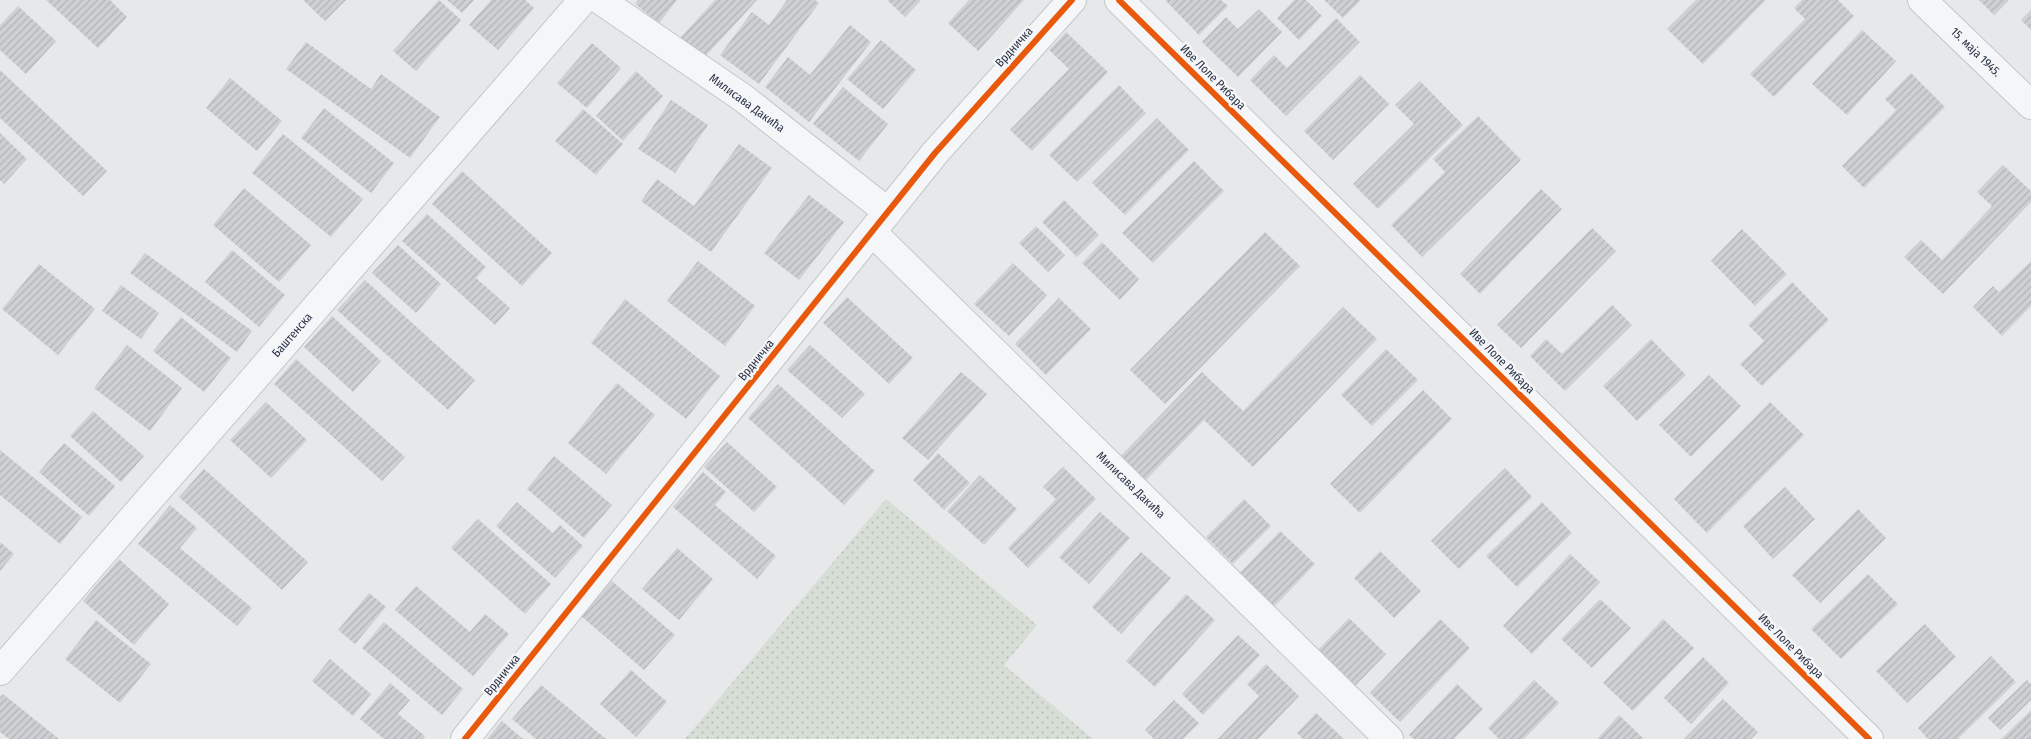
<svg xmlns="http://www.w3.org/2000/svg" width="2031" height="739" viewBox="0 0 2031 739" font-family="'Fira Sans Condensed',sans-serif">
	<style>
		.grass { fill: url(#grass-dots) }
		.building { fill: url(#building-hatch) }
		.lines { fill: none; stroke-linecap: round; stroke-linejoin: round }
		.street-casing { stroke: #c4c6c8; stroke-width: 30 }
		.street { stroke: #f5f6f7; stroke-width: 28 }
		.cycleway-casing { stroke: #f4f6f9; stroke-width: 9 }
		.cycleway { stroke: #e8590c; stroke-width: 6 }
		.labels { text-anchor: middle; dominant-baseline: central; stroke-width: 5; stroke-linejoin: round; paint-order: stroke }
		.street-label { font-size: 12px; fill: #2b3445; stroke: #f4f6f9 }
	</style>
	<defs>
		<pattern id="grass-dots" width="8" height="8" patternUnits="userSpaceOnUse" patternTransform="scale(1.25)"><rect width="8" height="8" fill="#d6ded6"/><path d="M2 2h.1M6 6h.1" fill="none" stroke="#b8bfb9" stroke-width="1.8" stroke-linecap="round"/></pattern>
		<pattern id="building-hatch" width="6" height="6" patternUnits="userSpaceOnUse" patternTransform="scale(1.25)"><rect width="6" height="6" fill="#ced0d3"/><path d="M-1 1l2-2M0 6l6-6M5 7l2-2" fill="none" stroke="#b1b3b6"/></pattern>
	</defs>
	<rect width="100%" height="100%" fill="#e6e8ea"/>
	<path class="grass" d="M 886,499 L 1037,625 L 1004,665 L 1093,739 L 685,739 Z"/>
	<path class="building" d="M 46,0 L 110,0 L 127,17 L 98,48 Z
		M 303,0 L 346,0 L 325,21 Z
		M 439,0 L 461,20 L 416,71 L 393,51 Z
		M 447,0 L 474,0 L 462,13 Z
		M 491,0 L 525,0 L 534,8 L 498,50 L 469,25 Z
		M 638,0 L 677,0 L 659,23 L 635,4 Z
		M 715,0 L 757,0 L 703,59 L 680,38 Z
		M 787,0 L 815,0 L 819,3 L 759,84 L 720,55 L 752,12 L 769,25 Z
		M 887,0 L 921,0 L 905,17 Z
		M 969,0 L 1024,0 L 978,51 L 948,23 Z
		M 1165,0 L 1221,0 L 1228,6 L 1199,35 Z
		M 1294,0 L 1306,0 L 1322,16 L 1299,40 L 1277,18 Z
		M 1324,0 L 1361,0 L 1343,18 Z
		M 1696,0 L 1766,0 L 1703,64 L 1667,29 Z
		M 1802,0 L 1838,0 L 1854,16 L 1774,97 L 1750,74 L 1805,19 L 1794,8 Z
		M 1979,0 L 2009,0 L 1994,15 Z
		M 18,6 L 56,41 L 26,74 L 0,50 L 0,25 Z
		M 1259,9 L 1282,32 L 1238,77 L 1202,42 L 1226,17 L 1238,29 Z
		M 2031,10 L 2031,30 L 2021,20 Z
		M 1336,18 L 1360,42 L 1286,116 L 1250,80 L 1274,55 L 1287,68 Z
		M 850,25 L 871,42 L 809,122 L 765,87 L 788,57 L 810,75 Z
		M 1862,30 L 1896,61 L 1847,115 L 1812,84 Z
		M 1066,32 L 1108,72 L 1032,151 L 1010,130 L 1069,69 L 1049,50 Z
		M 881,40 L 916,70 L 883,109 L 847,79 Z
		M 306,42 L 371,89 L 381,74 L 440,117 L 410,158 L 286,69 Z
		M 592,43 L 621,68 L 587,108 L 557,83 Z
		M 0,70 L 107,171 L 83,196 L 0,118 Z
		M 636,71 L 663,96 L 623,141 L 596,116 Z
		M 1911,73 L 1945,107 L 1864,188 L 1842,166 L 1896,110 L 1885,99 Z
		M 1360,75 L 1389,104 L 1333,160 L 1304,131 Z
		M 230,78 L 282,121 L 257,151 L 206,108 Z
		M 1420,81 L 1463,125 L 1378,209 L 1353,184 L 1414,124 L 1395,105 Z
		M 1119,85 L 1146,113 L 1077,182 L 1049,155 Z
		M 843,87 L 888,124 L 859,161 L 813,124 Z
		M 671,100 L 708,125 L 675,173 L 638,149 Z
		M 324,108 L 394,163 L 371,193 L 301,138 Z
		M 583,109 L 623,144 L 596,175 L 555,141 Z
		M 1478,116 L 1521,160 L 1422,257 L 1391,225 L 1445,172 L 1433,159 Z
		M 1157,118 L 1189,150 L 1125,215 L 1092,183 Z
		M 0,133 L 27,159 L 4,184 L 0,180 Z
		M 283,134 L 363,199 L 331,237 L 252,173 Z
		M 739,144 L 772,168 L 711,252 L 641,201 L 657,179 L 694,206 Z
		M 1194,161 L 1224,191 L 1153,263 L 1122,233 Z
		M 2003,165 L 2031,191 L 2031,202 L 1943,294 L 1904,257 L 1921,240 L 1942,260 L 1992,206 L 1977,192 Z
		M 462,171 L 552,253 L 522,286 L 432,204 Z
		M 244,188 L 311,245 L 279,282 L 213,225 Z
		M 1541,189 L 1562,209 L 1480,294 L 1460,274 Z
		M 809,195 L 844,222 L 799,280 L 764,253 Z
		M 1064,200 L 1099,235 L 1077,257 L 1042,222 Z
		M 427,214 L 486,267 L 476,278 L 510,308 L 495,325 L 402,241 Z
		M 1036,226 L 1065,255 L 1048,272 L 1019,243 Z
		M 1592,228 L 1616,251 L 1521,348 L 1497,325 Z
		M 1742,229 L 1787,274 L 1755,306 L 1711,261 Z
		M 1265,232 L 1300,266 L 1165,404 L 1130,370 Z
		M 1102,242 L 1139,279 L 1120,300 L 1082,263 Z
		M 398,245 L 441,284 L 416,313 L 372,273 Z
		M 232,250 L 285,295 L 259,327 L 205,282 Z
		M 145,253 L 252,331 L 237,352 L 130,273 Z
		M 698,261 L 755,306 L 725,346 L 667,301 Z
		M 2031,261 L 2031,306 L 2002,336 L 1973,307 L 1993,286 L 1999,292 Z
		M 1013,263 L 1047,295 L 1009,336 L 974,304 Z
		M 39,264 L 95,309 L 58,355 L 2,309 Z
		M 365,280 L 475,380 L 448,410 L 337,310 Z
		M 1792,282 L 1829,320 L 1762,386 L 1740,364 L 1764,341 L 1748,325 Z
		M 121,285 L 159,313 L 141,339 L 102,311 Z
		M 847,297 L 913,358 L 889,384 L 823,323 Z
		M 1059,298 L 1091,329 L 1046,375 L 1015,344 Z
		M 625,299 L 720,376 L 686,419 L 591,343 Z
		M 1612,305 L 1632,325 L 1565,391 L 1530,356 L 1546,339 L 1562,354 Z
		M 1343,307 L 1377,339 L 1253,467 L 1204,420 L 1141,485 L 1116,461 L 1202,372 L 1243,411 Z
		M 332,316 L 381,361 L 353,392 L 304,347 Z
		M 181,317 L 231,358 L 204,392 L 153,351 Z
		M 1651,339 L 1686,375 L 1637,421 L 1603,386 Z
		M 127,345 L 182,388 L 150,431 L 94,388 Z
		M 810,345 L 865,394 L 842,418 L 787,370 Z
		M 1386,349 L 1418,380 L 1372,426 L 1341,395 Z
		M 296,359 L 405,457 L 382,481 L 274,384 Z
		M 961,372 L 987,394 L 928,460 L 902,438 Z
		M 1709,375 L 1741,406 L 1691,457 L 1659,425 Z
		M 617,383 L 655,415 L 606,474 L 568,443 Z
		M 778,384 L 875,471 L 844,505 L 748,418 Z
		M 1423,390 L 1452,419 L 1360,513 L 1330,484 Z
		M 266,402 L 307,440 L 271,478 L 230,440 Z
		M 1770,402 L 1804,435 L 1707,533 L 1674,499 Z
		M 93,411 L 144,456 L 121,482 L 70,436 Z
		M 727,442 L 777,487 L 754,512 L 704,467 Z
		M 64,443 L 115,486 L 89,516 L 39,472 Z
		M 0,450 L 82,517 L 60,544 L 0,495 Z
		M 938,453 L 970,483 L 944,510 L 913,480 Z
		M 554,456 L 612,505 L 584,538 L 527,489 Z
		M 1063,467 L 1096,499 L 1028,568 L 1008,548 L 1056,499 L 1043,487 Z
		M 1505,468 L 1532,497 L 1459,569 L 1431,541 Z
		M 204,469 L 308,562 L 282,590 L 179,497 Z
		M 703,472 L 726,492 L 715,505 L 776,556 L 757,579 L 673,507 Z
		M 980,475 L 1017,509 L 984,545 L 947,511 Z
		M 1785,487 L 1815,519 L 1773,559 L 1743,526 Z
		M 1244,499 L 1271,526 L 1233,564 L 1206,537 Z
		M 517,502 L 553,533 L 560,525 L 583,546 L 555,578 L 496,526 Z
		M 1542,502 L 1572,533 L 1517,587 L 1486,556 Z
		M 170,505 L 197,528 L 180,548 L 252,608 L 237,626 L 138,544 Z
		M 1858,509 L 1886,538 L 1820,603 L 1792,575 Z
		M 1100,512 L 1130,538 L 1089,584 L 1059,557 Z
		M 478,519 L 551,584 L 525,614 L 451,548 Z
		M 1280,531 L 1315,564 L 1270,611 L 1235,578 Z
		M 0,542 L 14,554 L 0,571 Z
		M 677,548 L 713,579 L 679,620 L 642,589 Z
		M 1380,551 L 1421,591 L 1394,618 L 1354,578 Z
		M 1141,552 L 1171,578 L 1121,634 L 1092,607 Z
		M 1570,554 L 1600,582 L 1532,654 L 1503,626 Z
		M 119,559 L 169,604 L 134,645 L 83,601 Z
		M 1868,574 L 1898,604 L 1841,659 L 1811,629 Z
		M 612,581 L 675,635 L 644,670 L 581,616 Z
		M 416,586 L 470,632 L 485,614 L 509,634 L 473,676 L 395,610 Z
		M 369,593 L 386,607 L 355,644 L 338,630 Z
		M 1186,594 L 1215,620 L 1155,687 L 1126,661 Z
		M 1600,599 L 1631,628 L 1592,668 L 1561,639 Z
		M 1349,618 L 1386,654 L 1352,689 L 1315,653 Z
		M 1440,619 L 1470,648 L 1400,722 L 1370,693 Z
		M 1663,619 L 1694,648 L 1633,711 L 1603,683 Z
		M 96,620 L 151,664 L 120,703 L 65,659 Z
		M 384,622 L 463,689 L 442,715 L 362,648 Z
		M 1925,624 L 1956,657 L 1907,703 L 1876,671 Z
		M 1238,635 L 1260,655 L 1203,715 L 1182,694 Z
		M 1991,656 L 2016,682 L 1958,739 L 1928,739 L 1918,728 Z
		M 1703,657 L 1729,683 L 1691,724 L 1664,698 Z
		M 330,659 L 371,694 L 353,716 L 312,681 Z
		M 1266,664 L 1299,696 L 1258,739 L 1218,739 L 1259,696 L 1247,684 Z
		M 631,670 L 667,702 L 636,737 L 600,704 Z
		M 1534,680 L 1559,703 L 1524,739 L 1499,739 L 1488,728 Z
		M 2027,680 L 2031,684 L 2031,700 L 2000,730 L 1988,718 Z
		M 390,683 L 410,700 L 398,714 L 425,736 L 423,739 L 384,739 L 360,719 Z
		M 1457,684 L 1483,709 L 1454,739 L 1414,739 L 1409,735 Z
		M 541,685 L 606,739 L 536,739 L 512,719 Z
		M 3,694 L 59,739 L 9,739 L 0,732 L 0,697 Z
		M 1723,699 L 1758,732 L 1751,739 L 1684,739 Z
		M 1174,700 L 1199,723 L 1183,739 L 1154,739 L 1145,730 Z
		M 2031,710 L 2031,739 L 2001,739 Z
		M 1316,713 L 1344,739 L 1303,739 L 1297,733 Z
		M 1619,715 L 1644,739 L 1597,739 Z
		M 502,721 L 523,739 L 487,739 Z"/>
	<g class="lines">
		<defs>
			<path id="street" d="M 600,0 L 743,98 L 888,212
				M 1119,0 L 1869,739
				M 1922,0 L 2031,105
				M 872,232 L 1389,739
				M 0,671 L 583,0
				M 465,739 L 935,153 L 1072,0"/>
		</defs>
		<use href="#street" class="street-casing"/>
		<use href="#street" class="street"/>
		<defs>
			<path id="cycleway" d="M 1119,0 L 1869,739
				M 465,739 L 935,153 L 1072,0"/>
		</defs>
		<use href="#cycleway" class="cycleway-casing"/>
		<use href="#cycleway" class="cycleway"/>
	</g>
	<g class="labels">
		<g class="street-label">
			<text transform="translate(1014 47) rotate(-48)">Врдничка</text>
			<text transform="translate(1976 52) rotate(44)">15. маја 1945.</text>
			<text transform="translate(1213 77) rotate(45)">Иве Лоле Рибара</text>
			<text transform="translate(747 103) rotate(36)">Милисава Дакића</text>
			<text transform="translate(292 335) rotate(-49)">Баштенска</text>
			<text transform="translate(756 360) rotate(-51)">Врдничка</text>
			<text transform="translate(1502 361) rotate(45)">Иве Лоле Рибара</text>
			<text transform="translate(1131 485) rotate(44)">Милисава Дакића</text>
			<text transform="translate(1791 646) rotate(45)">Иве Лоле Рибара</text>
			<text transform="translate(502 675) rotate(-51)">Врдничка</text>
		</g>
	</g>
</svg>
